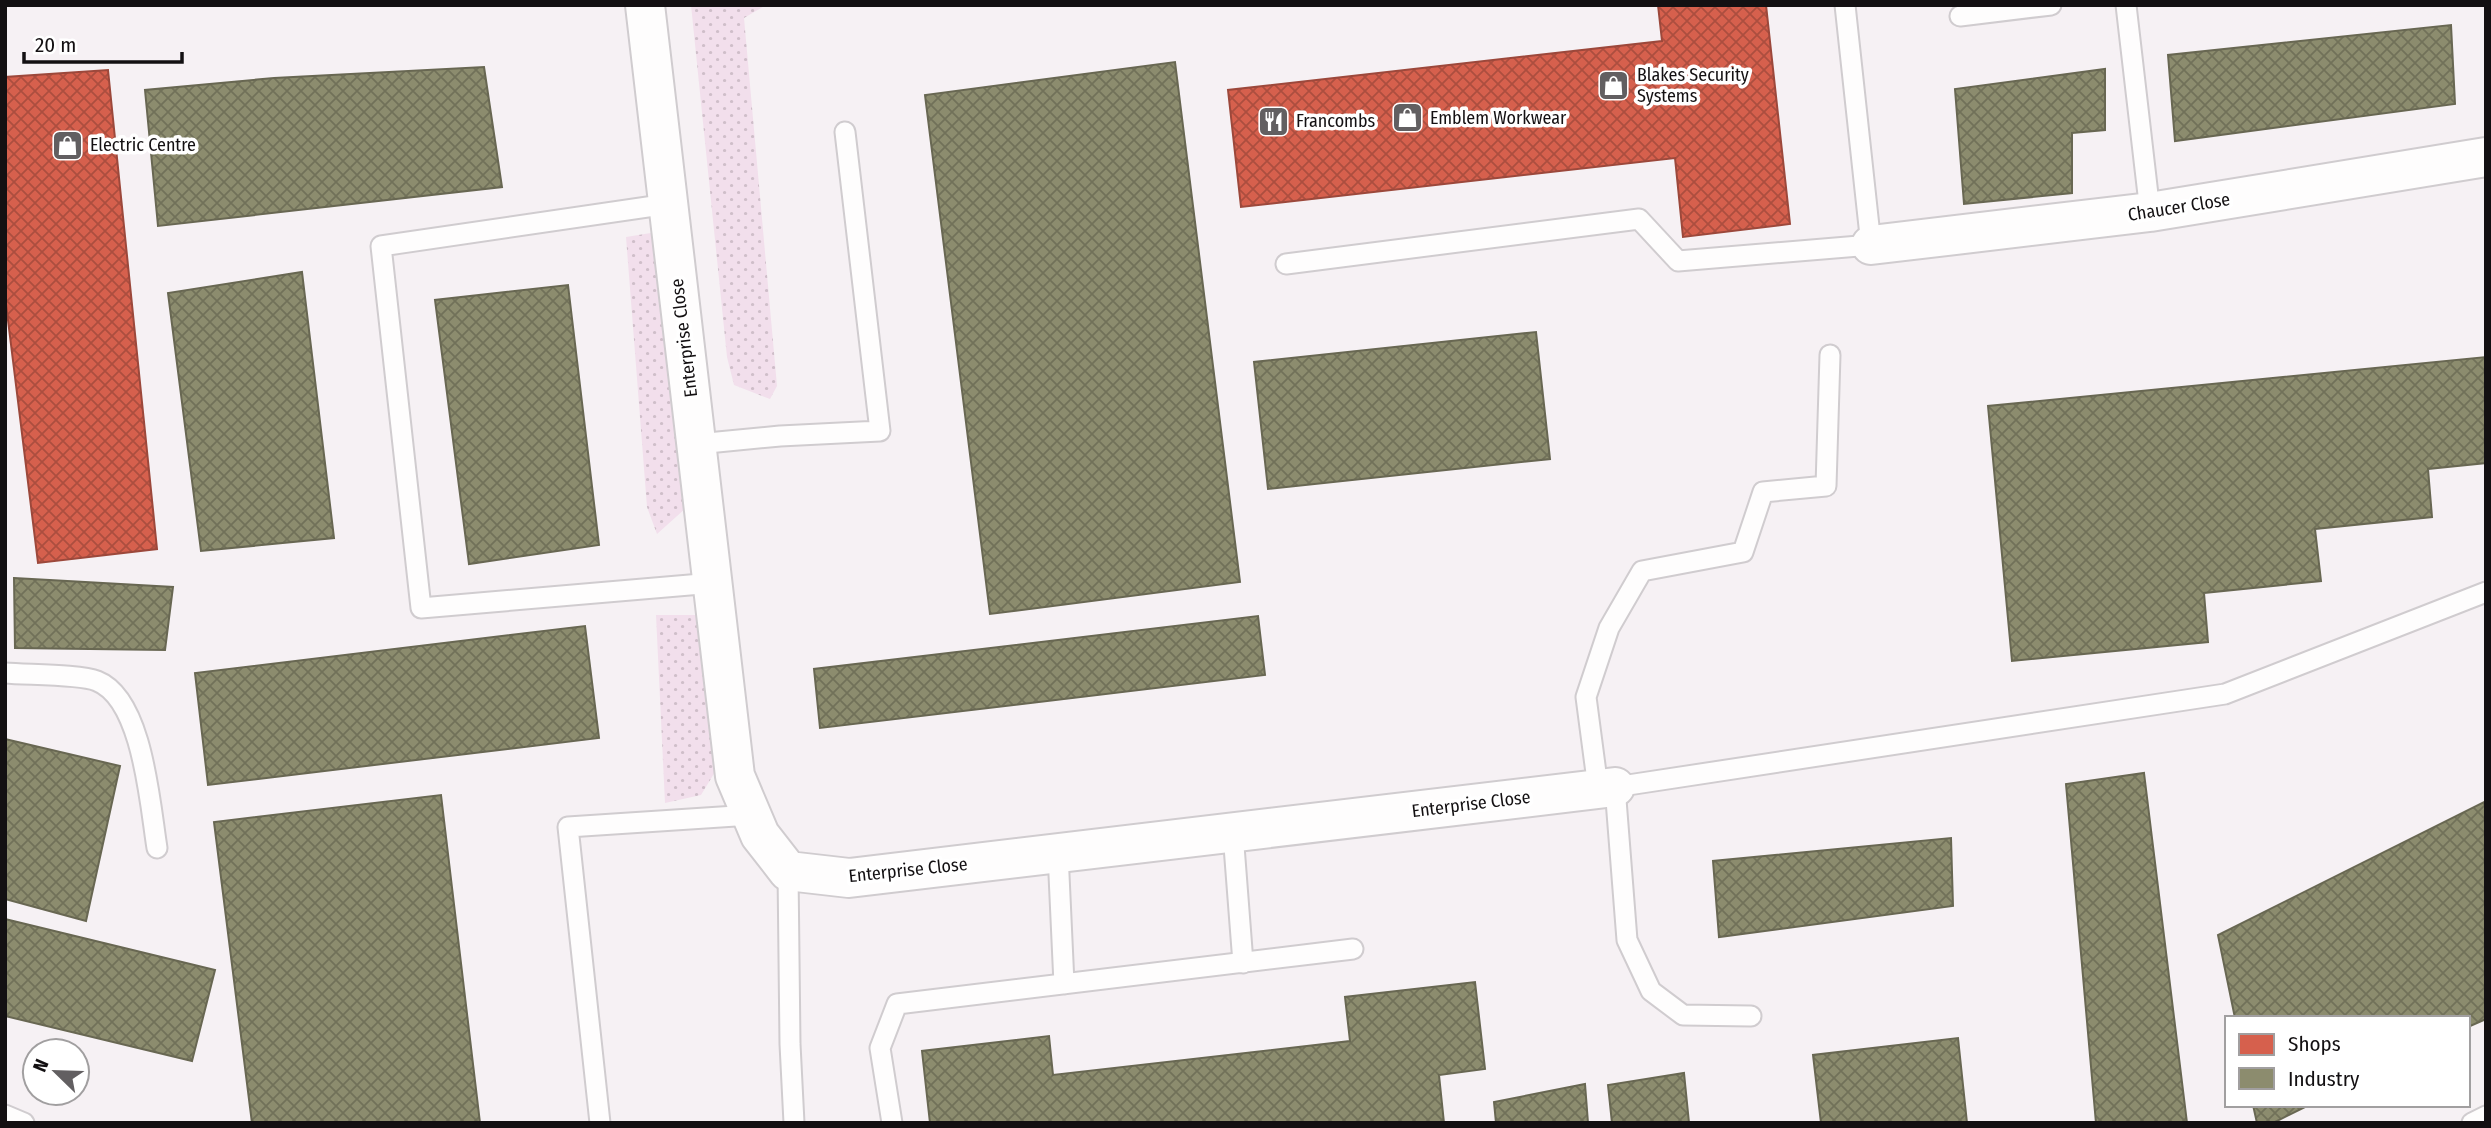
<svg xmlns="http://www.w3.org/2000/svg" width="2491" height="1128" viewBox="0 0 2491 1128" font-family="'Fira Sans Condensed',sans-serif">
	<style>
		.grass { fill: url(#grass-dots) }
		.shops { fill: url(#shops-cross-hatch); stroke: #9c483b; stroke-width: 2 }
		.industry { fill: url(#industry-cross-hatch); stroke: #686752; stroke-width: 2 }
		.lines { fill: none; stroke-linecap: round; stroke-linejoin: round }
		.lane-casing { stroke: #d0cccf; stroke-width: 23 }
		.street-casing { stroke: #d0cccf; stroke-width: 42 }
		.lane { stroke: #fefdfd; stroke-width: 19 }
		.street { stroke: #fefdfd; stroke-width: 38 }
		.labels { text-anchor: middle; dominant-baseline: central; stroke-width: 7; stroke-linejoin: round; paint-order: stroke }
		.poi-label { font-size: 18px; fill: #131012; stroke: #fff; text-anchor: start }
		.street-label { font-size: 18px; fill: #131012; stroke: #fff }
	</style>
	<defs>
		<pattern id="grass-dots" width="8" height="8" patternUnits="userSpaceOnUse" patternTransform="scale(1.75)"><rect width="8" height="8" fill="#f2dfec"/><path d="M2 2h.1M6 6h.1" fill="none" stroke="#cfbec9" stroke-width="1.8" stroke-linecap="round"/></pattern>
		<pattern id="shops-cross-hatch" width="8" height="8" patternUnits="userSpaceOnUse" patternTransform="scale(1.75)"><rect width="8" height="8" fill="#d6604d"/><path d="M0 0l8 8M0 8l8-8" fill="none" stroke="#ac4e3f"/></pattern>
		<pattern id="industry-cross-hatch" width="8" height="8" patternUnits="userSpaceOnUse" patternTransform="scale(1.75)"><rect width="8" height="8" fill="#8c8c6e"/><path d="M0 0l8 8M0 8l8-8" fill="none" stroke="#717159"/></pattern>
	</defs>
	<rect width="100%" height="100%" fill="#f6f1f4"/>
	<path class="grass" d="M 691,5 L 766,5 L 744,18 L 777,386 L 770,399 L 734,385 L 727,357 Z
		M 657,232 L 686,508 L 657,534 L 647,507 L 626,237 Z
		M 656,615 L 707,615 L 718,767 L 701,795 L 665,803 Z"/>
	<path class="shops" d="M 1658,5 L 1766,5 L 1790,224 L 1683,237 L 1675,158 L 1241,207 L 1228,90 L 1662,41 Z
		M 108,70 L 157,549 L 38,563 L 5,296 L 5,77 Z"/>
	<path class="industry" d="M 2451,25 L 2455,104 L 2175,141 L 2168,55 Z
		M 1175,62 L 1240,582 L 990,614 L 925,95 Z
		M 484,67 L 502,187 L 158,226 L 145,90 L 274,78 Z
		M 2105,69 L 2105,130 L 2072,133 L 2072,193 L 1964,204 L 1955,89 Z
		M 302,272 L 334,538 L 201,551 L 168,293 Z
		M 568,285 L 599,545 L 469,564 L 435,300 Z
		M 1536,332 L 1550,459 L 1268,489 L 1254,362 Z
		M 2486,357 L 2486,463 L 2428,469 L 2432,517 L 2315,529 L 2321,581 L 2204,593 L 2208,642 L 2012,661 L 1988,406 Z
		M 14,578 L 173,587 L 165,650 L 15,648 Z
		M 1258,616 L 1265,675 L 820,728 L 814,669 Z
		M 585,626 L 599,738 L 208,785 L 195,673 Z
		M 5,739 L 120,766 L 86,921 L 5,899 Z
		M 2144,773 L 2187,1123 L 2096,1123 L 2066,784 Z
		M 441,795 L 480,1123 L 252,1123 L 214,822 Z
		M 2486,801 L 2486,1019 L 2468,1027 L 2468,1018 L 2235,1018 L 2218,935 Z
		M 1951,838 L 1953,906 L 1719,937 L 1713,861 Z
		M 5,919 L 215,970 L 192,1061 L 5,1016 Z
		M 1475,982 L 1485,1069 L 1439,1075 L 1444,1123 L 930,1123 L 922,1051 L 1049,1036 L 1053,1075 L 1350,1041 L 1345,997 Z
		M 1958,1038 L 1967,1123 L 1821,1123 L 1813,1055 Z
		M 1684,1073 L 1689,1123 L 1612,1123 L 1608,1085 Z
		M 1585,1084 L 1588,1123 L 1496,1123 L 1494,1102 Z
		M 2253,1105 L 2309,1105 L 2273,1123 L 2257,1123 Z"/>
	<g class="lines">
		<defs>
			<path id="lane" d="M 2126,5 L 2150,212
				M 1960,16 L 2051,5
				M 668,204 L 381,246 L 421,608 L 713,583
				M 1286,264 L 1639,219 L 1678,261 L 1871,245 L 1845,5
				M 697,444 L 780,436 L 880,431 L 845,132
				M 5,673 C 27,675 80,674 97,681 C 143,699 150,805 157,848
				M 1598,788 L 1586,697 L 1609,628 L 1642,571 L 1743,552 L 1763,492 L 1826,486 L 1830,355
				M 1233,833 L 1243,963
				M 1058,853 L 1064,984
				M 788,871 L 790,1044 L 794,1123
				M 1751,1016 L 1683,1015 L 1651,991 L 1627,940 L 1615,787 L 2225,694 L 2486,592
				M 5,1115 L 24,1123
				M 600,1123 L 568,827 L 751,815
				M 892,1123 L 880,1048 L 897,1004 L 1353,949
				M 2472,1123 L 2486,1116"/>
			<path id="street" d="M 645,5 L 735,776 L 760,835 L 788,871 L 849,878 L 1615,787
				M 1871,245 L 2150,212 L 2486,157"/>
		</defs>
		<use href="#lane" class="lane-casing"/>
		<use href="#street" class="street-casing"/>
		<use href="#lane" class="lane"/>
		<use href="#street" class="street"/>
	</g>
	<defs>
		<symbol id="shop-square" viewBox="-11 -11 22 22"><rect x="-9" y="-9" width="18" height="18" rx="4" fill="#625f61" stroke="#fff"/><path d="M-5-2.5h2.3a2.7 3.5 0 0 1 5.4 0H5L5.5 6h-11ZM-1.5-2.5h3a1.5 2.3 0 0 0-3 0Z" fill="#fff"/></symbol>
		<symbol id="restaurant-square" viewBox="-11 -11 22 22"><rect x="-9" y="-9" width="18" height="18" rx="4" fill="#625f61" stroke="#fff"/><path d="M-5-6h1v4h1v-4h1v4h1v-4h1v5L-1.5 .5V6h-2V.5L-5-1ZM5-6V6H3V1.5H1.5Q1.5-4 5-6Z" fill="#fff"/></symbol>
	</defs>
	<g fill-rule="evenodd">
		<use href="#shop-square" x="1596" y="68" width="35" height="35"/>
		<use href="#shop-square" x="1390" y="100" width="35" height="35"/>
		<use href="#restaurant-square" x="1256" y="104" width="35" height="35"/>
		<use href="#shop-square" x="50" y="128" width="35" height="35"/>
	</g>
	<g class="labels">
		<g class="poi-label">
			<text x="1637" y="75">Blakes Security<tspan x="1637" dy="21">Systems</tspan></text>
			<text x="1430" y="118">Emblem Workwear</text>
			<text x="1296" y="121">Francombs</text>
			<text x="90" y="145">Electric Centre</text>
		</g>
		<g class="street-label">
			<text transform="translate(2179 207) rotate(-9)">Chaucer Close</text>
			<text transform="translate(684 338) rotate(-97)">Enterprise Close</text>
			<text transform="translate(1471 804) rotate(-7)">Enterprise Close</text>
			<text transform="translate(908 870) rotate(-6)">Enterprise Close</text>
		</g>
	</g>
	<rect width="2491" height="1128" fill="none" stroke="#131012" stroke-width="14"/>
	<rect x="2225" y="1016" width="245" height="91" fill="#ffffff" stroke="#a19fa0" stroke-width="2"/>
	<rect x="2239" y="1034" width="35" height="21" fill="#d6604d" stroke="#a19fa0" stroke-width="2"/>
	<text x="2288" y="1051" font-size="21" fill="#131012">Shops</text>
	<rect x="2239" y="1068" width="35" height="21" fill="#8c8c6e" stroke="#a19fa0" stroke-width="2"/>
	<text x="2288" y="1086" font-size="21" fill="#131012">Industry</text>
	<g transform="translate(56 1072) rotate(293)"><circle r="33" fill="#ffffff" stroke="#a19fa0" stroke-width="2"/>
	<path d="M0-5L12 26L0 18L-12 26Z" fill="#625f61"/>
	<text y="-10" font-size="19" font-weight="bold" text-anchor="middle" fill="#131012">N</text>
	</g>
	<path d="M24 52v10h158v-10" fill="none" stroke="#131012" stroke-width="3.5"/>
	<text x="35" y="52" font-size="21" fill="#131012" stroke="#ffffff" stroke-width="5" paint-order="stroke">20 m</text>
</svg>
